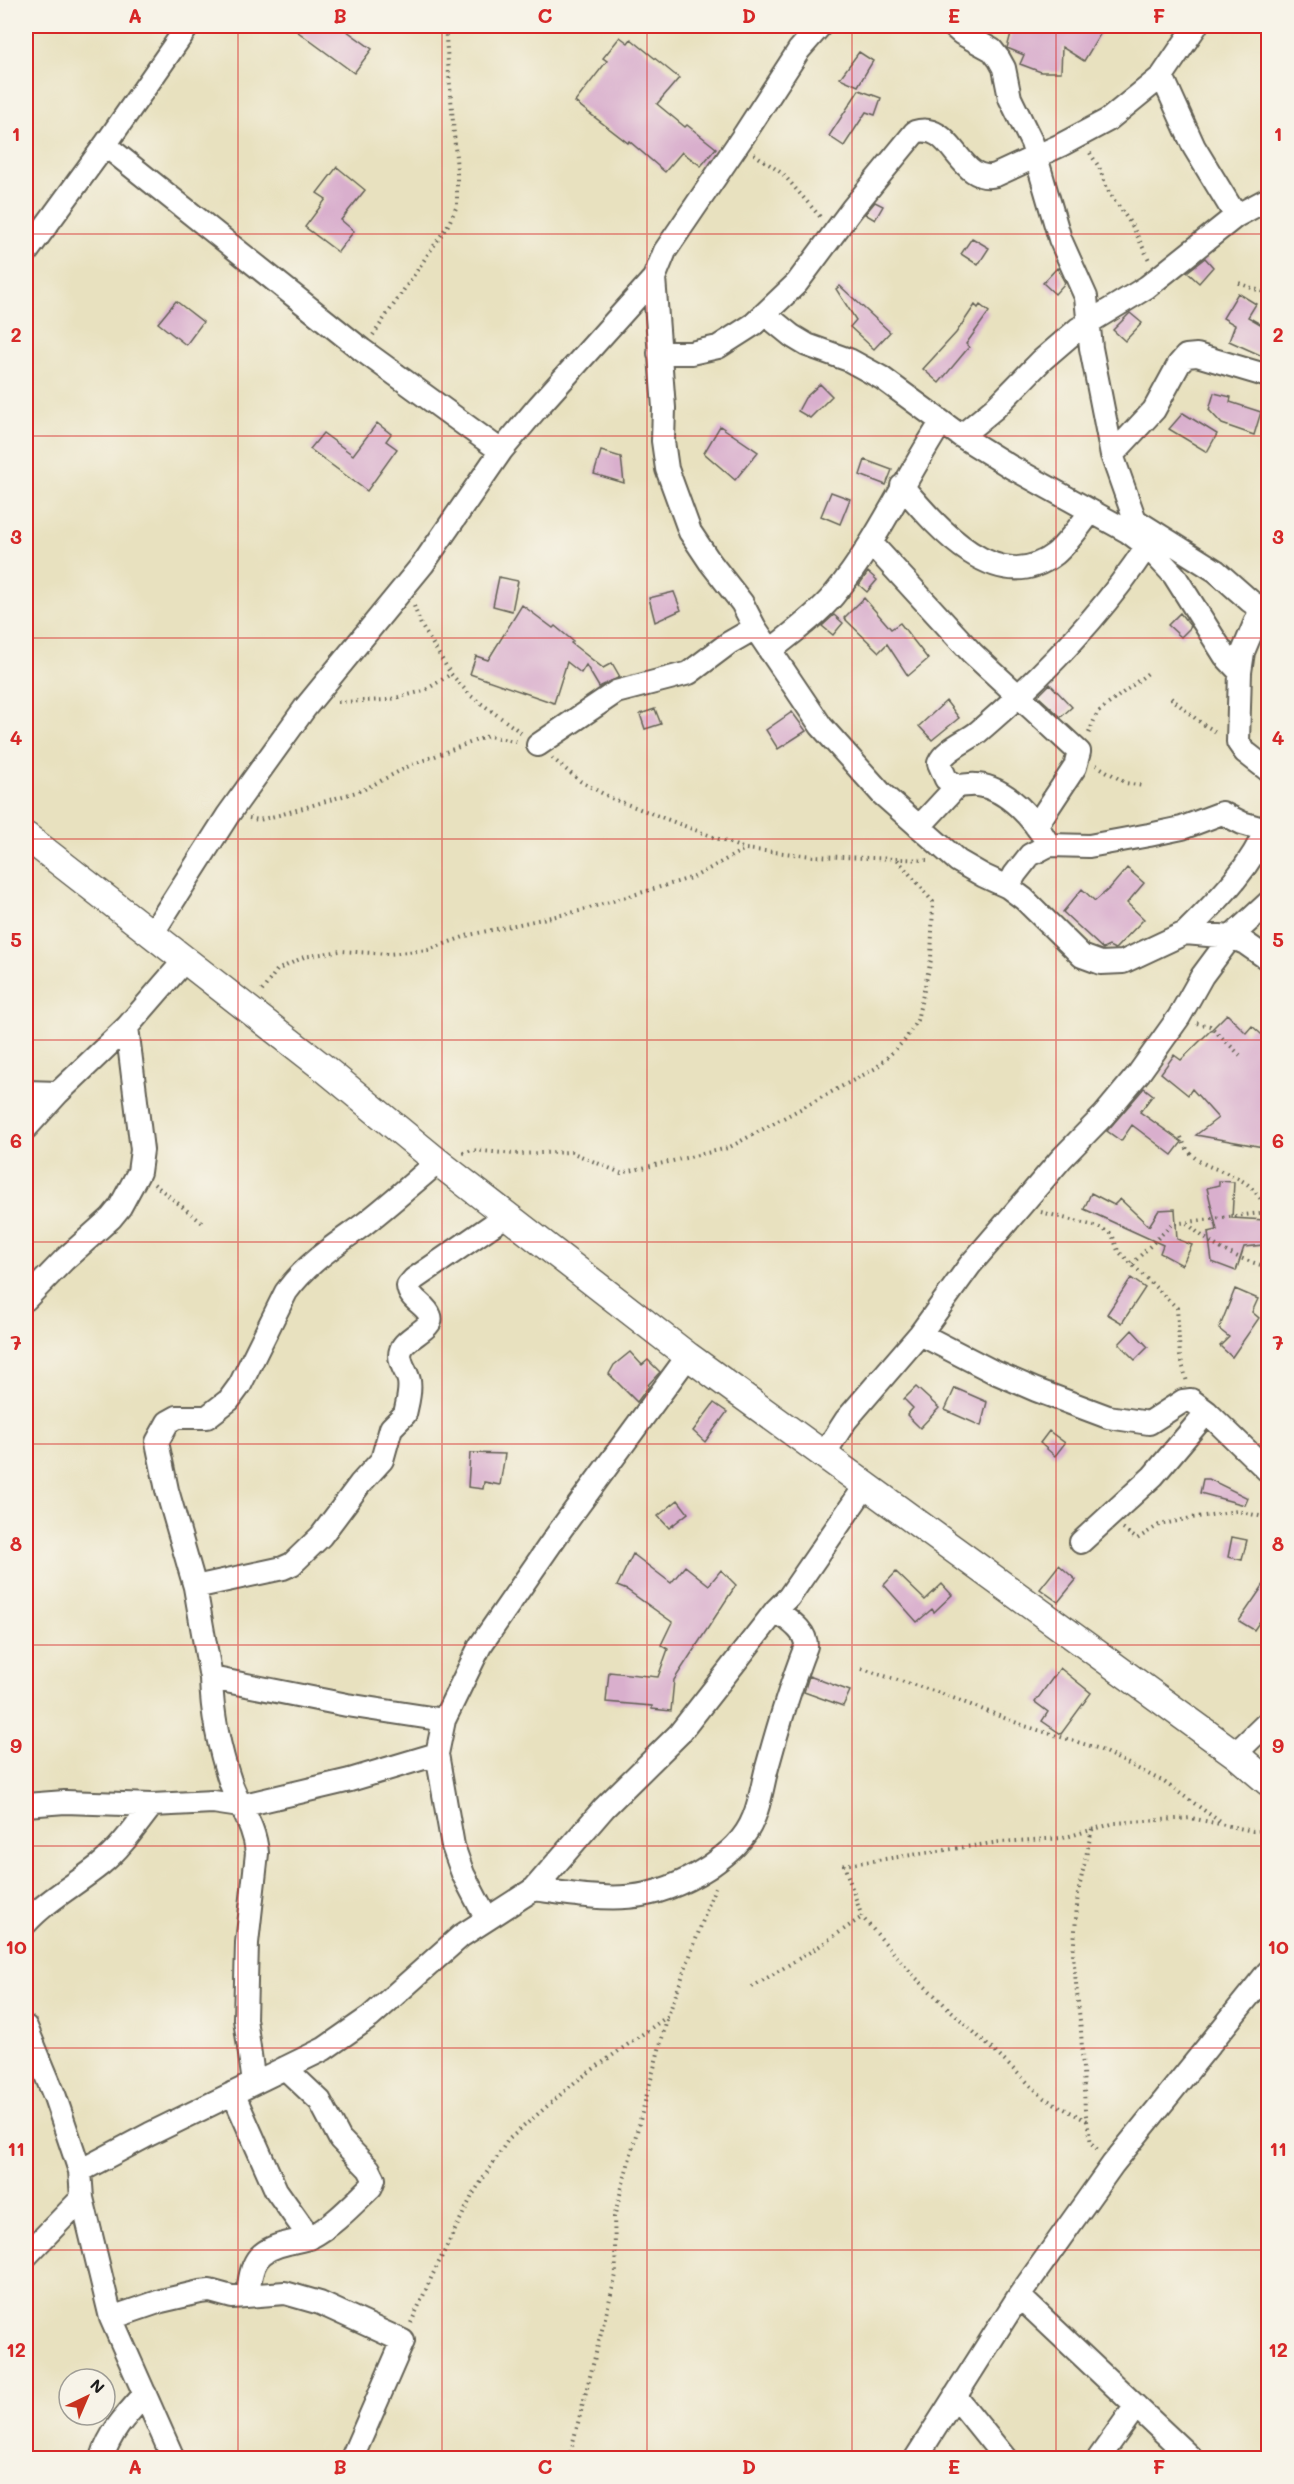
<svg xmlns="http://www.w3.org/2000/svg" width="1294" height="2484" viewBox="0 0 1294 2484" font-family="Mali,sans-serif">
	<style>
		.building { fill: #d9afcd }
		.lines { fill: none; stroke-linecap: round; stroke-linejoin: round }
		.minor-casing { stroke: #636155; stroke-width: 26 }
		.tertiary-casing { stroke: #636155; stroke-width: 30 }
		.path { stroke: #636155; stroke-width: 4; stroke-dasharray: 1.5 4.5; stroke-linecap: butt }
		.minor { stroke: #fff; stroke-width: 22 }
		.tertiary { stroke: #fff; stroke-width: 27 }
		.grid { fill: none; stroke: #d62828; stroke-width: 1.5; stroke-opacity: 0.55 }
		.neatline { fill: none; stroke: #d62828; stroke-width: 2 }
		.grid-label { font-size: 20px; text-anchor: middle; font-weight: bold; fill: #d62828 }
	</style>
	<rect width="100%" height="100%" fill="#f7f3e8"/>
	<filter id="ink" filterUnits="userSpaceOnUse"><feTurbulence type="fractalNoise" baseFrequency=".0167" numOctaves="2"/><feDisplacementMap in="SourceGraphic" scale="12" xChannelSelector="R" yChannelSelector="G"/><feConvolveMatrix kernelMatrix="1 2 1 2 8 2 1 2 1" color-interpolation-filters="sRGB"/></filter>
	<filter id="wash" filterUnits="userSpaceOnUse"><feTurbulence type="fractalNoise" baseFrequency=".008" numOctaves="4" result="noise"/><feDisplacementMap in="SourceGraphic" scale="24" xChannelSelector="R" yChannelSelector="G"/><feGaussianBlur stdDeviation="1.35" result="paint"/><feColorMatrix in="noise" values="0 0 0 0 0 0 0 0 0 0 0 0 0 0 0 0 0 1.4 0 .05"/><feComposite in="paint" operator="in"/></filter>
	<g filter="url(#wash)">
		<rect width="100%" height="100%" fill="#e8e1bf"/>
		<g id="blocks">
			<path class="building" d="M 290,26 L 340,26 L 372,49 L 354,73 Z
				M 1013,26 L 1105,26 L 1084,61 L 1062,47 L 1061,72 L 1041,72 L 1020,64 L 1024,55 L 1007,48 Z
				M 620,37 L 628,43 L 631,39 L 679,78 L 657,104 L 685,127 L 687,125 L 716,148 L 701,166 L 682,152 L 665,172 L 629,141 L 628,143 L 575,102 L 607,61 L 603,58 Z
				M 859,52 L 873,61 L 858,86 L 840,78 Z
				M 859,90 L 881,98 L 875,115 L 866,112 L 844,146 L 829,136 Z
				M 337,167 L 365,190 L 341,220 L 354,231 L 338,252 L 305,227 L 326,199 L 317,193 Z
				M 875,202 L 883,206 L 875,220 L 865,214 Z
				M 972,238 L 989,248 L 978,265 L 961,254 Z
				M 1205,258 L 1213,267 L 1199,283 L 1187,272 Z
				M 1057,268 L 1065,283 L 1055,294 L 1043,283 Z
				M 840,286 L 890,332 L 874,349 L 850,327 L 856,320 L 836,289 Z
				M 1238,293 L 1256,304 L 1248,317 L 1269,329 L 1269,359 L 1229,341 L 1235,325 L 1223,318 Z
				M 176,301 L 203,322 L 186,345 L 158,323 Z
				M 975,305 L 978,308 L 980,305 L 989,312 L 966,344 L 969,347 L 939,383 L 923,369 L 956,333 Z
				M 1130,313 L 1142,323 L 1125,341 L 1113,330 Z
				M 820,384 L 832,396 L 810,418 L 798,411 L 805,398 Z
				M 1214,393 L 1231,397 L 1230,402 L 1261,412 L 1254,435 L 1222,424 L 1209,410 Z
				M 1183,413 L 1217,434 L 1207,452 L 1169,429 Z
				M 377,423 L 391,434 L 386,441 L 397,449 L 367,491 L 310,449 L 323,433 L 353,455 Z
				M 720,426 L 758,452 L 735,480 L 704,453 Z
				M 601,451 L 621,457 L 624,483 L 594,474 Z
				M 865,460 L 892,470 L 886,485 L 860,475 Z
				M 831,492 L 850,499 L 840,524 L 821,516 Z
				M 868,572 L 877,580 L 867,592 L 859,585 Z
				M 499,577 L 518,581 L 512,611 L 493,606 Z
				M 674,592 L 681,610 L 655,622 L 649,598 Z
				M 864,598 L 891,629 L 900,623 L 928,659 L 908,676 L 887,644 L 879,652 L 844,618 Z
				M 522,605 L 553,628 L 555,626 L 573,641 L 571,643 L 603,668 L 612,663 L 620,677 L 599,687 L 586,665 L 581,673 L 567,662 L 554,703 L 470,674 L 476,656 L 488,660 Z
				M 1180,613 L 1191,627 L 1181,637 L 1168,625 Z
				M 834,615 L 843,623 L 833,635 L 822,626 Z
				M 1050,684 L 1072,707 L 1061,717 L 1038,696 Z
				M 946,701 L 959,718 L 932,740 L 919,726 Z
				M 655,709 L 661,724 L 645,729 L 640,714 Z
				M 792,712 L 806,731 L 778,749 L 766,730 Z
				M 1127,868 L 1144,883 L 1127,903 L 1144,919 L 1115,949 L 1109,946 L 1103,949 L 1063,912 L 1082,889 L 1095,901 L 1110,888 Z
				M 1227,1014 L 1246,1033 L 1252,1026 L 1269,1041 L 1269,1148 L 1196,1135 L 1218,1118 L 1192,1089 L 1188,1095 L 1161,1073 L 1174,1055 L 1181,1060 Z
				M 1144,1088 L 1153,1095 L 1140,1112 L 1182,1142 L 1172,1155 L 1132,1125 L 1121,1141 L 1107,1131 Z
				M 1219,1181 L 1234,1182 L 1232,1218 L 1265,1220 L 1263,1245 L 1244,1247 L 1236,1271 L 1212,1262 L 1208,1232 L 1217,1230 L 1207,1188 L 1219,1185 Z
				M 1091,1193 L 1114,1205 L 1120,1199 L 1149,1226 L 1159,1210 L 1175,1209 L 1177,1239 L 1192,1245 L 1182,1265 L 1160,1253 L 1163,1245 L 1084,1209 Z
				M 1131,1278 L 1145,1288 L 1122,1323 L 1107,1314 Z
				M 1235,1289 L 1258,1299 L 1252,1312 L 1259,1318 L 1232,1357 L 1220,1346 L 1229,1337 L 1219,1329 Z
				M 1132,1330 L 1148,1347 L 1135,1360 L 1119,1344 Z
				M 630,1352 L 642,1365 L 648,1360 L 660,1372 L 648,1385 L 649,1386 L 637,1402 L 609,1374 L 614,1365 Z
				M 916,1387 L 939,1408 L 920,1428 L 907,1415 L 913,1408 L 904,1399 Z
				M 955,1388 L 987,1402 L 981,1426 L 945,1410 Z
				M 714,1403 L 727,1412 L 705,1442 L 693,1431 Z
				M 1049,1431 L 1065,1443 L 1055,1456 L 1040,1443 Z
				M 470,1453 L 505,1454 L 500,1485 L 484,1482 L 483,1489 L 468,1487 Z
				M 1203,1479 L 1209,1479 L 1248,1498 L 1245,1505 L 1200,1493 Z
				M 678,1500 L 688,1513 L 669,1528 L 658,1516 Z
				M 1232,1537 L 1247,1540 L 1242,1560 L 1228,1557 Z
				M 633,1554 L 671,1583 L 685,1566 L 709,1585 L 721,1570 L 736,1585 L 674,1680 L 671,1711 L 652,1709 L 652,1706 L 606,1702 L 609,1672 L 658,1677 L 668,1649 L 661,1645 L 672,1622 L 627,1590 L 617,1586 Z
				M 1059,1565 L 1076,1580 L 1058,1602 L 1040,1589 Z
				M 896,1572 L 925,1600 L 942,1584 L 952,1595 L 934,1612 L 932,1609 L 917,1622 L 884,1585 Z
				M 1269,1577 L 1269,1608 L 1254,1630 L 1239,1621 Z
				M 1060,1668 L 1091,1693 L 1061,1734 L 1042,1721 L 1048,1712 L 1035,1702 Z
				M 809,1676 L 850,1691 L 843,1706 L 804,1692 Z"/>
		</g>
	</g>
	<g filter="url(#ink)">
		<use href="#blocks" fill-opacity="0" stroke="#636155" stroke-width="1.5"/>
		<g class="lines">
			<defs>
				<path id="minor" d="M 820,26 L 799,50 L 744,135 L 665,251 L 654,278 L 664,408 L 663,441 L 667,469 L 690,532 L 710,562 L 742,603 L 755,628 L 821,726 L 882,794 L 958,861 L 984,876 L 1008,887 L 1024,899 L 1082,956 L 1101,963 L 1123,962 L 1185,933 L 1231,937 L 1245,943 L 1268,959
					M 953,26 L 961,33 L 992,50 L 999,59 L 1004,68 L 1010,98 L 1032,143 L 1060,239 L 1086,297 L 1091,348 L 1112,455 L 1135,520 L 1127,531
					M 1162,76 L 1194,147 L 1236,216
					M 105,145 L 362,350 L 501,451
					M 26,253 L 105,145 L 188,26
					M 765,314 L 792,336 L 807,345 L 849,360 L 882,378 L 961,436 L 1011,467 L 1127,531 L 1147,546 L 1174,575 L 1225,656 L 1240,672 L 1238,742 L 1245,752 L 1268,770
					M 659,353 L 691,353 L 718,347 L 754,324 L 797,283 L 852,209 L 915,132 C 953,120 959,186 996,175 L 1061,145 L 1108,120 L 1162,76 L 1196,26
					M 961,436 L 995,408 L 1042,360 L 1078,329 L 1147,287 L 1236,216 L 1268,199
					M 1112,455 L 1154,410 L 1179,364 L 1186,356 L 1197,355 L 1268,376
					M 902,486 C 936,526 997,599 1055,554 C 1068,543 1080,525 1091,512
					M 1135,520 L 1216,571 L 1250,601 L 1268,613
					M 871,543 L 972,653 L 1079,752 L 1075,767 L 1036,826
					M 770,651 C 792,633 815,617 833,596 C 877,543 904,480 941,423
					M 1240,672 L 1243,652 L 1261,609
					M 538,745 L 616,692 L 689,673 L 729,643 L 755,628
					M 919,827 L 957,786
					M 1049,845 C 1034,820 1008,788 977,785 C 971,784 963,786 957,786 L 946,779 L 939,763 C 945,749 967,741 978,732 C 992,720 1006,708 1019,695 C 1067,650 1111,601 1147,546
					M 1008,887 L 1015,874 L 1030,855 L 1049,845 L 1089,846 L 1149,835 L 1182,828 L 1222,813 L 1242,823 L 1266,830
					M 1185,933 C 1218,900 1251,868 1268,825
					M 152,934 L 228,815 L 305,708 L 423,564 L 501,451 L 538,407 L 654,278
					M 26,1092 L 58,1093
					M 26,1128 L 58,1093 L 127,1027 L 185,960
					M 26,1299 L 64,1260 L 111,1218 L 120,1207 L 139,1172 L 142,1150 L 127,1027
					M 920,1334 L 992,1371 L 1036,1390 L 1108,1417 L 1149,1423 L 1183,1401 L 1191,1400 L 1207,1412 L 1268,1471
					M 824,1454 L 846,1420 L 920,1334 L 970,1265 L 1061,1159 L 1104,1115 L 1139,1073 L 1179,1017 L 1202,976 L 1231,937 L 1268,903
					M 1081,1542 L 1153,1476 L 1207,1412
					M 195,1587 L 283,1568 L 292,1564 L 321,1536 L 360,1484 L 382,1460 L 391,1428 L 405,1414 C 407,1404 411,1392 409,1381 C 407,1371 397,1361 401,1350 C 405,1337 435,1328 430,1316 C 426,1304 409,1300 408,1286 L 414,1279 L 507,1215
					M 211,1678 L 195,1587 L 167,1490 L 157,1442 L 168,1422 L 177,1417 L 207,1417 L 229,1400 L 240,1385 L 286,1292 C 307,1263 334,1246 363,1225 C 389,1205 413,1183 438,1162
					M 1235,1754 L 1268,1722
					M 26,1805 L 65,1802 L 152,1805 L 213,1802 L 240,1806 L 350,1780 L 437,1754
					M 534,1889 C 604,1899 646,1908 709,1867 C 729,1853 745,1840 754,1817 C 761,1800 763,1781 768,1764 C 779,1724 791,1684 806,1646 C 806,1630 788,1620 776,1610
					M 486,1918 L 463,1874 L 453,1846 L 437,1754 L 444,1720 L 480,1646 L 561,1529 L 688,1356
					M 26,1923 C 47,1900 75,1885 100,1865 C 120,1849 136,1826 152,1805
					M 26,2027 L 55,2097 L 80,2171 L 82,2198 L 111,2318 L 173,2458
					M 254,2083 L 245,2019 L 247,1943 L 257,1853 C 255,1826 240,1808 231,1784 C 219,1749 212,1714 211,1678 L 347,1705 L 444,1720
					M 233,2093 L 276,2190 L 310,2238
					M 80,2171 L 150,2134 L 324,2049 L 370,2017 L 461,1936 L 534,1889 L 604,1808 L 679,1734 L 776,1610 L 789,1597 L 866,1485
					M 26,2256 L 82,2198
					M 248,2295 C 251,2263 256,2250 288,2243 C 296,2241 304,2240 311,2237 C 334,2225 353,2204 371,2187 L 374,2179 L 369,2169 L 340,2139 L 320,2101 L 285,2068
					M 1019,2296 L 1191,2458
					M 111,2318 L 161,2301 L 200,2292 L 210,2291 L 232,2297 L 285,2293 L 320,2303 L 403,2341 L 352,2458
					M 955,2396 L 1005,2458
					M 102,2458 C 110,2432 127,2414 145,2394
					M 916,2458 L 1019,2296 L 1113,2164 L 1268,1972
					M 1099,2458 L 1136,2406"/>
				<path id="tertiary" d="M 26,836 L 325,1069 L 438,1162 L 688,1356 L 1235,1754 L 1268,1782"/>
			</defs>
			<use href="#minor" class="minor-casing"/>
			<use href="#tertiary" class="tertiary-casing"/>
			<path class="path" d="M 1090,153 L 1099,167 L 1107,189 L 1133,227 L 1150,262
				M 754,154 L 783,174 L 822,219
				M 1239,283 L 1268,294
				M 373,335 L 448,225 L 457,206 L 457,170 L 445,26
				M 414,606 L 421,625 L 451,674 L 471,696 L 523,734
				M 1171,698 L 1201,723 L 1218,733
				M 338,702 L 387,700 L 424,691 L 451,674
				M 1089,733 L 1097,713 L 1148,673
				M 552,758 L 580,781 L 611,798 L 745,849 L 813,856 L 927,860
				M 1096,765 L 1126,783 L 1143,786
				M 249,818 L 259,820 L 283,814 L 363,790 L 411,765 L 488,736 L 519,742
				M 262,991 L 277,970 L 304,957 L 340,951 L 388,954 L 428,950 L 469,935 L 579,911 L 694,877 L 745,849
				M 1197,1023 L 1210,1026 L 1240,1055
				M 1181,1137 C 1194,1171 1221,1165 1247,1184 C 1255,1190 1262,1201 1268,1209
				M 463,1153 L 472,1150 L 514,1154 L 571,1152 L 621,1173 L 728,1148 L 876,1068 L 905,1040 L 917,1020 L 931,960 L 933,902 L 897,859
				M 154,1184 L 205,1225
				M 1041,1212 L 1098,1227 L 1112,1234 L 1118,1251 L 1177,1308 L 1180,1356 L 1187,1382
				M 1187,1223 C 1214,1248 1233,1257 1268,1267
				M 1132,1264 L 1172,1224 L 1268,1212
				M 1123,1529 L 1137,1539 L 1159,1525 L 1191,1518 L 1237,1511 L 1268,1518
				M 862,1669 L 940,1693 L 1025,1726 L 1097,1748 L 1164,1782 L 1222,1823
				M 1092,1829 L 1078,1893 L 1073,1955 L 1081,2030 L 1085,2110 L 1091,2143 L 1098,2150
				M 752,1987 L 815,1949 L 862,1917
				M 1087,2121 L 1044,2098 L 915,1977 L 862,1917 L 844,1865 L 1000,1842 L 1063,1838 L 1115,1823 L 1191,1818 L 1253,1831 L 1268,1830
				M 411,2323 L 432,2276 L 473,2194 L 508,2140 L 575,2082 L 668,2016 L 715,1887
				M 569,2458 L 616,2275 L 614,2217 L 668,2016"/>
			<use href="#minor" class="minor"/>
			<use href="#tertiary" class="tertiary"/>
		</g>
	</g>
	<path class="grid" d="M 238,26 L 238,2458M 442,26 L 442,2458M 647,26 L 647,2458M 852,26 L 852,2458M 1056,26 L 1056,2458M 26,234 L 1268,234M 26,436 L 1268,436M 26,638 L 1268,638M 26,839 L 1268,839M 26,1040 L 1268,1040M 26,1242 L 1268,1242M 26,1444 L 1268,1444M 26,1645 L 1268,1645M 26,1846 L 1268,1846M 26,2048 L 1268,2048M 26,2250 L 1268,2250"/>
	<rect width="1294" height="2484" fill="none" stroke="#f7f3e8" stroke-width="66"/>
	<g transform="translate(87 2397) rotate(44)"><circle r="28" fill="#f7f3e8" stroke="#9f9d96" stroke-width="1.5"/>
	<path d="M0-4.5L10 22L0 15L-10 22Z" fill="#c8321e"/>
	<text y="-9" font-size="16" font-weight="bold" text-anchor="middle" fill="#1c1c1c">N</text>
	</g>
	<rect x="33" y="33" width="1228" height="2418" class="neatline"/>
	<g class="grid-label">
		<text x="135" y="23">A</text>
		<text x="340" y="23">B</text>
		<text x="545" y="23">C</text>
		<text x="749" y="23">D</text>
		<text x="954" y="23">E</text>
		<text x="1159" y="23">F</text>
		<text x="16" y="141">1</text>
		<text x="1278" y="141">1</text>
		<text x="16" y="342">2</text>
		<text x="1278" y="342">2</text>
		<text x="16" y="544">3</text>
		<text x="1278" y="544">3</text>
		<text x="16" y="745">4</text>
		<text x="1278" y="745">4</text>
		<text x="16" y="947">5</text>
		<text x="1278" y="947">5</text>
		<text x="16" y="1148">6</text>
		<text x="1278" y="1148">6</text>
		<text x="16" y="1350">7</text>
		<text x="1278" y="1350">7</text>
		<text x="16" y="1551">8</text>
		<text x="1278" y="1551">8</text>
		<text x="16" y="1753">9</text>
		<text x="1278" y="1753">9</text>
		<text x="16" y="1954">10</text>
		<text x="1278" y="1954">10</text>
		<text x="16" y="2156">11</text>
		<text x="1278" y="2156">11</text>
		<text x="16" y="2357">12</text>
		<text x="1278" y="2357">12</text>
		<text x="135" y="2474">A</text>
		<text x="340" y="2474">B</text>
		<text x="545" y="2474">C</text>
		<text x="749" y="2474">D</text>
		<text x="954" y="2474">E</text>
		<text x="1159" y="2474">F</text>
	</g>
</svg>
